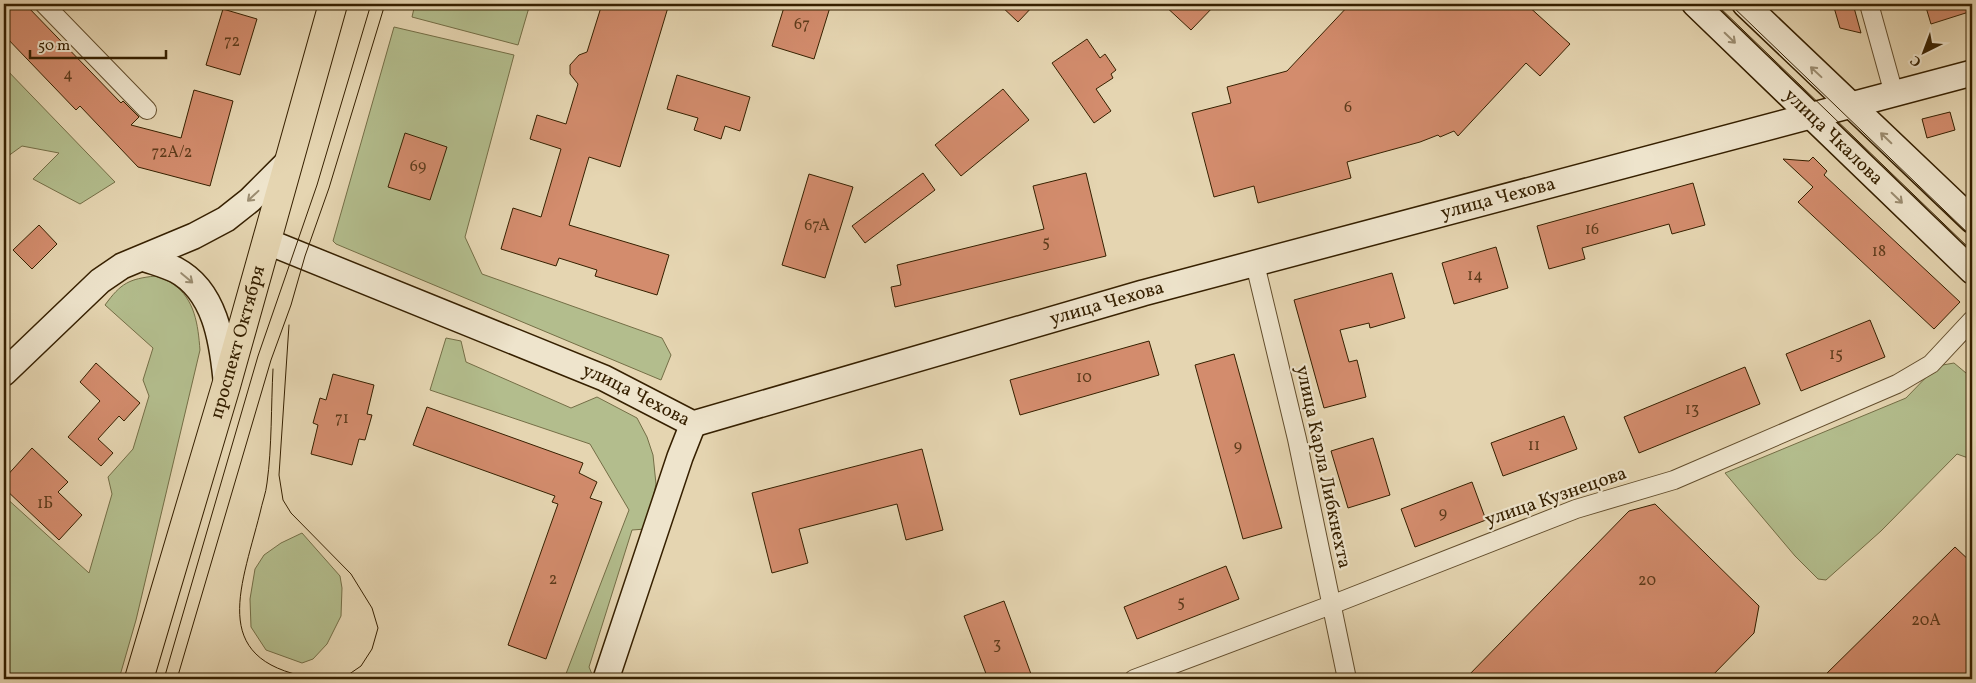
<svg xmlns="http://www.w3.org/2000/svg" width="1976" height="683" viewBox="0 0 1976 683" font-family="Vollkorn,serif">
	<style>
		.green { fill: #b3bd8d; stroke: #746e46 }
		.building { fill: #d38c6d; stroke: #362000 }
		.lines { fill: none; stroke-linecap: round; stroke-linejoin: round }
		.street-casing { stroke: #624d2c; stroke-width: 20 }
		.secondary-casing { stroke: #362000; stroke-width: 28 }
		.primary-casing { stroke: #362000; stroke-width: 30 }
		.street { stroke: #eee4cc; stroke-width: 18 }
		.secondary { stroke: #eee4cc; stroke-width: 25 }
		.primary { stroke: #e5d5b1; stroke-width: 28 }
		.tram { stroke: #362000; stroke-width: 1 }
		.oneway { stroke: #9b8c70 }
		.labels { text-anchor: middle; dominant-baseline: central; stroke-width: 4.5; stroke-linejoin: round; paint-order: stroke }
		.number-label { font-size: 16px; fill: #5d3b1b }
		.street-label { font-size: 19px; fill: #362000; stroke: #eee4cc }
	</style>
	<rect width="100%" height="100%" fill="#e5d5b1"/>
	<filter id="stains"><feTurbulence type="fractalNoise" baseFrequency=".004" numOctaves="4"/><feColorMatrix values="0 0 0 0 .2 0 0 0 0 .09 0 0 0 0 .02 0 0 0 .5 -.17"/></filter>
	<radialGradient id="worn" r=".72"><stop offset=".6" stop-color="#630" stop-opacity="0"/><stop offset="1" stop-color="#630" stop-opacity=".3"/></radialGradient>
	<path class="green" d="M 415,4 L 530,4 L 518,45 L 412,17 Z
		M 394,27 L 514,55 L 465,237 L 482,274 L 662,338 L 671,355 L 661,380 L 336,244 L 333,241 Z
		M 4,67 L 115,182 L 80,204 L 33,179 L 59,153 L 22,146 L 4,159 Z
		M 155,276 C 161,278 168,280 173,284 C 195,299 198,325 200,350 L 136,620 L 119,679 L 4,679 L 4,496 L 89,573 L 112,494 L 108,477 L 133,449 L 149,396 L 143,380 L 153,348 L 105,305 C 121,283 129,279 155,276 Z
		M 446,338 L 461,341 L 466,362 L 571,408 L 597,397 L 637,418 L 647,437 L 653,455 L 656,484 L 646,529 L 632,530 L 589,667 L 594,679 L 564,679 L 629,510 L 590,444 L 430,390 Z
		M 1954,363 L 1972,378 L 1972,458 L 1971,459 L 1957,454 L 1881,531 L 1826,580 L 1818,579 L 1795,556 L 1725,473 L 1906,398 L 1937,366 Z
		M 302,533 L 340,576 L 342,588 L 341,616 L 327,644 L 313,659 L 302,663 L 266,650 L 251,627 L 250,599 L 255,569 L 264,555 L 281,543 Z"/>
	<path class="building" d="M 4,4 L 25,4 L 121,103 L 123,101 L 139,117 L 131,125 L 181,138 L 194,90 L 233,101 L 210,186 L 138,167 L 80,106 L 76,110 L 4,35 Z
		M 602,4 L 669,4 L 620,167 L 589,157 L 569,225 L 669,255 L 657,295 L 595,276 L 597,270 L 559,258 L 556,266 L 501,249 L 513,208 L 541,217 L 561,149 L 530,139 L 537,115 L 566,124 L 578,84 L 570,74 L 570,65 L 579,55 L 587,52 Z
		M 785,4 L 831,4 L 814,59 L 772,46 Z
		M 999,4 L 1035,4 L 1018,22 Z
		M 1163,4 L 1216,4 L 1191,30 Z
		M 1350,4 L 1526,4 L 1570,44 L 1540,76 L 1526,63 L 1458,136 L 1454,131 L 1440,137 L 1438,135 L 1420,142 L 1347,162 L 1351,178 L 1258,203 L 1254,186 L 1214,197 L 1192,113 L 1231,103 L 1227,87 L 1287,71 Z
		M 1833,4 L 1853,4 L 1861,33 L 1840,28 Z
		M 1925,4 L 1972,4 L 1972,11 L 1931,24 Z
		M 223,9 L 257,19 L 240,75 L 206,65 Z
		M 1087,39 L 1100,58 L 1105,54 L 1116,70 L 1111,74 L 1113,78 L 1096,89 L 1111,111 L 1094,123 L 1052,63 Z
		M 677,75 L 750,97 L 740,131 L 725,126 L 721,139 L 694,130 L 698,118 L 667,109 Z
		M 1003,89 L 1029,120 L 961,176 L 935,145 Z
		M 1950,112 L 1955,130 L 1927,138 L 1922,119 Z
		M 405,133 L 447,147 L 430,200 L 388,187 Z
		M 1813,157 L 1827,171 L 1824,175 L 1960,302 L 1934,329 L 1798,202 L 1813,187 L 1783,159 L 1809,161 Z
		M 923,173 L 935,190 L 865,243 L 852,226 Z
		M 1086,173 L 1106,256 L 895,307 L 891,287 L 901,285 L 897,265 L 1044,229 L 1033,186 Z
		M 809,174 L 853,187 L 825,278 L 782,265 Z
		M 1693,183 L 1705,225 L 1672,234 L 1669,224 L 1582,248 L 1585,259 L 1549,269 L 1537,226 Z
		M 39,225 L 57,244 L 32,269 L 13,250 Z
		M 1496,247 L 1508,288 L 1454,304 L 1442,263 Z
		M 1392,273 L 1405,318 L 1370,328 L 1369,323 L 1340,330 L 1349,362 L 1357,360 L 1366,397 L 1324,408 L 1294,300 Z
		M 1870,320 L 1885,357 L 1801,391 L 1786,354 Z
		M 1149,341 L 1159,375 L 1020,415 L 1010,380 Z
		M 1234,354 L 1282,528 L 1243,539 L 1195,365 Z
		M 96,363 L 140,403 L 124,421 L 119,416 L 98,439 L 113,453 L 101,466 L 68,437 L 100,401 L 80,382 Z
		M 1745,367 L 1760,404 L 1639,453 L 1624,417 Z
		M 333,374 L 374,385 L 367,414 L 372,415 L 365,440 L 359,439 L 352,465 L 311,454 L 318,425 L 313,423 L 320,398 L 326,400 Z
		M 427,407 L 583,463 L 579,473 L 597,482 L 590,498 L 602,502 L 546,659 L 508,645 L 558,504 L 552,502 L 555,496 L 413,445 Z
		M 1564,416 L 1577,449 L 1503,476 L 1491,443 Z
		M 1373,438 L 1390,495 L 1348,508 L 1331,451 Z
		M 32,448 L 68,482 L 58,492 L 82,515 L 59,540 L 4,488 L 4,479 Z
		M 922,449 L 943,530 L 906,540 L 897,504 L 799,529 L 808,563 L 772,573 L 752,493 Z
		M 1472,482 L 1486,520 L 1415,547 L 1401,509 Z
		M 1655,504 L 1759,606 L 1754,633 L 1709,679 L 1465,679 L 1629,511 Z
		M 1955,547 L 1972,563 L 1972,679 L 1821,679 Z
		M 1226,566 L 1239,599 L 1137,639 L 1124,607 Z
		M 1004,601 L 1031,674 L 1017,679 L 988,679 L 964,616 Z"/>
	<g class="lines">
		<defs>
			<path id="street" d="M 44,4 L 147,110
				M 1869,4 L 1894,94
				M 1255,264 L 1297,439 L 1347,679
				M 1134,679 L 1331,605 L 1576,509 L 1674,480 L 1897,384 L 1931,364 L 1972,320"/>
			<g id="secondary">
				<path id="s1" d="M 1695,4 L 1972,271"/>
				<path d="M 1745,4 L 1972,220"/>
				<path id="s2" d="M 266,241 L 604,378 L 693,424 L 1143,293 L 1972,73"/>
				<path d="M 143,258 C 154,262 166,265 176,270 C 215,291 222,340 226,379"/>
				<path d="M 4,373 L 100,281 L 122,266 L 194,236 L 226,219 L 250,200 L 288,162"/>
				<path d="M 606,679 L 680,457 L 693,424"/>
			</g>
			<g id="primary">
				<path id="s3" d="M 139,679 L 226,386 L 333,4"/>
			</g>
		</defs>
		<use href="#street" class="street-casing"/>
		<use href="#secondary" class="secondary-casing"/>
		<use href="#primary" class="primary-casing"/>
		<use href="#street" class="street"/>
		<use href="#secondary" class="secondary"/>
		<use href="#primary" class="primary"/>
		<path class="tram" d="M 1716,4 L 1972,251
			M 1730,4 L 1972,237
			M 289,325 L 279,475 L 283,500 L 291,513 L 351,574 L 372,608 L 378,628 L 372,649 L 361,666 L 345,677 L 335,679
			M 273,369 C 271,406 272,447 267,483 C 266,493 262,503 260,513 C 240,592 207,664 320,679
			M 164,679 L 258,356 L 317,185 L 371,4
			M 177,679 L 271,360 L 291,305 L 305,256 L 329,188 L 385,4"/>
	</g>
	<defs><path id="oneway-shaft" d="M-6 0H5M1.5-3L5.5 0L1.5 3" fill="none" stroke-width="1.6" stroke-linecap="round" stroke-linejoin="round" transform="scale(1.25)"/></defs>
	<g class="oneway">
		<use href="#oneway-shaft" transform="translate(1730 38) rotate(44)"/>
		<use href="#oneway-shaft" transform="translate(1816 72) rotate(-137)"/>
		<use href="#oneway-shaft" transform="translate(1886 138) rotate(-136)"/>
		<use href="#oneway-shaft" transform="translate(253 196) rotate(137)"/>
		<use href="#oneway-shaft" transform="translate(1897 198) rotate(44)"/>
		<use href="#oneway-shaft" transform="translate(187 278) rotate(40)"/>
	</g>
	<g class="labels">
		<g class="number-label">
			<text x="802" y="25">67</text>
			<text x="232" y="42">72</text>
			<text x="68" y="75">4</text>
			<text x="1348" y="108">6</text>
			<text x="172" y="153">72А/2</text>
			<text x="418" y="167">69</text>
			<text x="817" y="226">67А</text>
			<text x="1592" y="230">16</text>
			<text x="1046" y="243">5</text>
			<text x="1879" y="252">18</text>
			<text x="1475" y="276">14</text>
			<text x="1836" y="355">15</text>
			<text x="1084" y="378">10</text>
			<text x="1692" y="410">13</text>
			<text x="342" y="419">71</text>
			<text x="1534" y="446">11</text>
			<text x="1238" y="447">9</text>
			<text x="45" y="504">1Б</text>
			<text x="1443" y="514">9</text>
			<text x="553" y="580">2</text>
			<text x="1647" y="581">20</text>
			<text x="1181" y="603">5</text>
			<text x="1926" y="621">20А</text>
			<text x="997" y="645">3</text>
		</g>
		<g class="street-label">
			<text stroke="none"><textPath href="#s1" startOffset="192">улица Чкалова</textPath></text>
			<text stroke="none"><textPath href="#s2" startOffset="1301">улица Чехова</textPath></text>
			<text stroke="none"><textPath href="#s2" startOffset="896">улица Чехова</textPath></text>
			<text stroke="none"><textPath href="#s3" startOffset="351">проспект Октября</textPath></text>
			<text stroke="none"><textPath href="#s2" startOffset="401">улица Чехова</textPath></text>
			<text transform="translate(1323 467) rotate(78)">улица Карла Либкнехта</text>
			<text transform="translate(1556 497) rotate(-19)">улица Кузнецова</text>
		</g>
	</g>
	<rect width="1976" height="683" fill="none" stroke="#e5d5b1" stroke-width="20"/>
	<rect x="5" y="5" width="1966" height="673" fill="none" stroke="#362000" stroke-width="2.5"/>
	<rect x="10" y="10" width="1956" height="663" fill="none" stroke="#362000"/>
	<g transform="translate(1924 52) rotate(222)" stroke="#eee4cc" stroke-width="4" paint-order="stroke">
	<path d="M0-4L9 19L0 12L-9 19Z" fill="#362000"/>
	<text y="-8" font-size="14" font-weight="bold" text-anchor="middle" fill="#362000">С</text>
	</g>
	<path d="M30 50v8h136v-8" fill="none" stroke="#362000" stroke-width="2.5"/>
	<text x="38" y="50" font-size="15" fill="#362000" stroke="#eee4cc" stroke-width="4" paint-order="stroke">50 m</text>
	<rect width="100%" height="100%" filter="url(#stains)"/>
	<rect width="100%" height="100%" fill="url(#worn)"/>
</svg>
